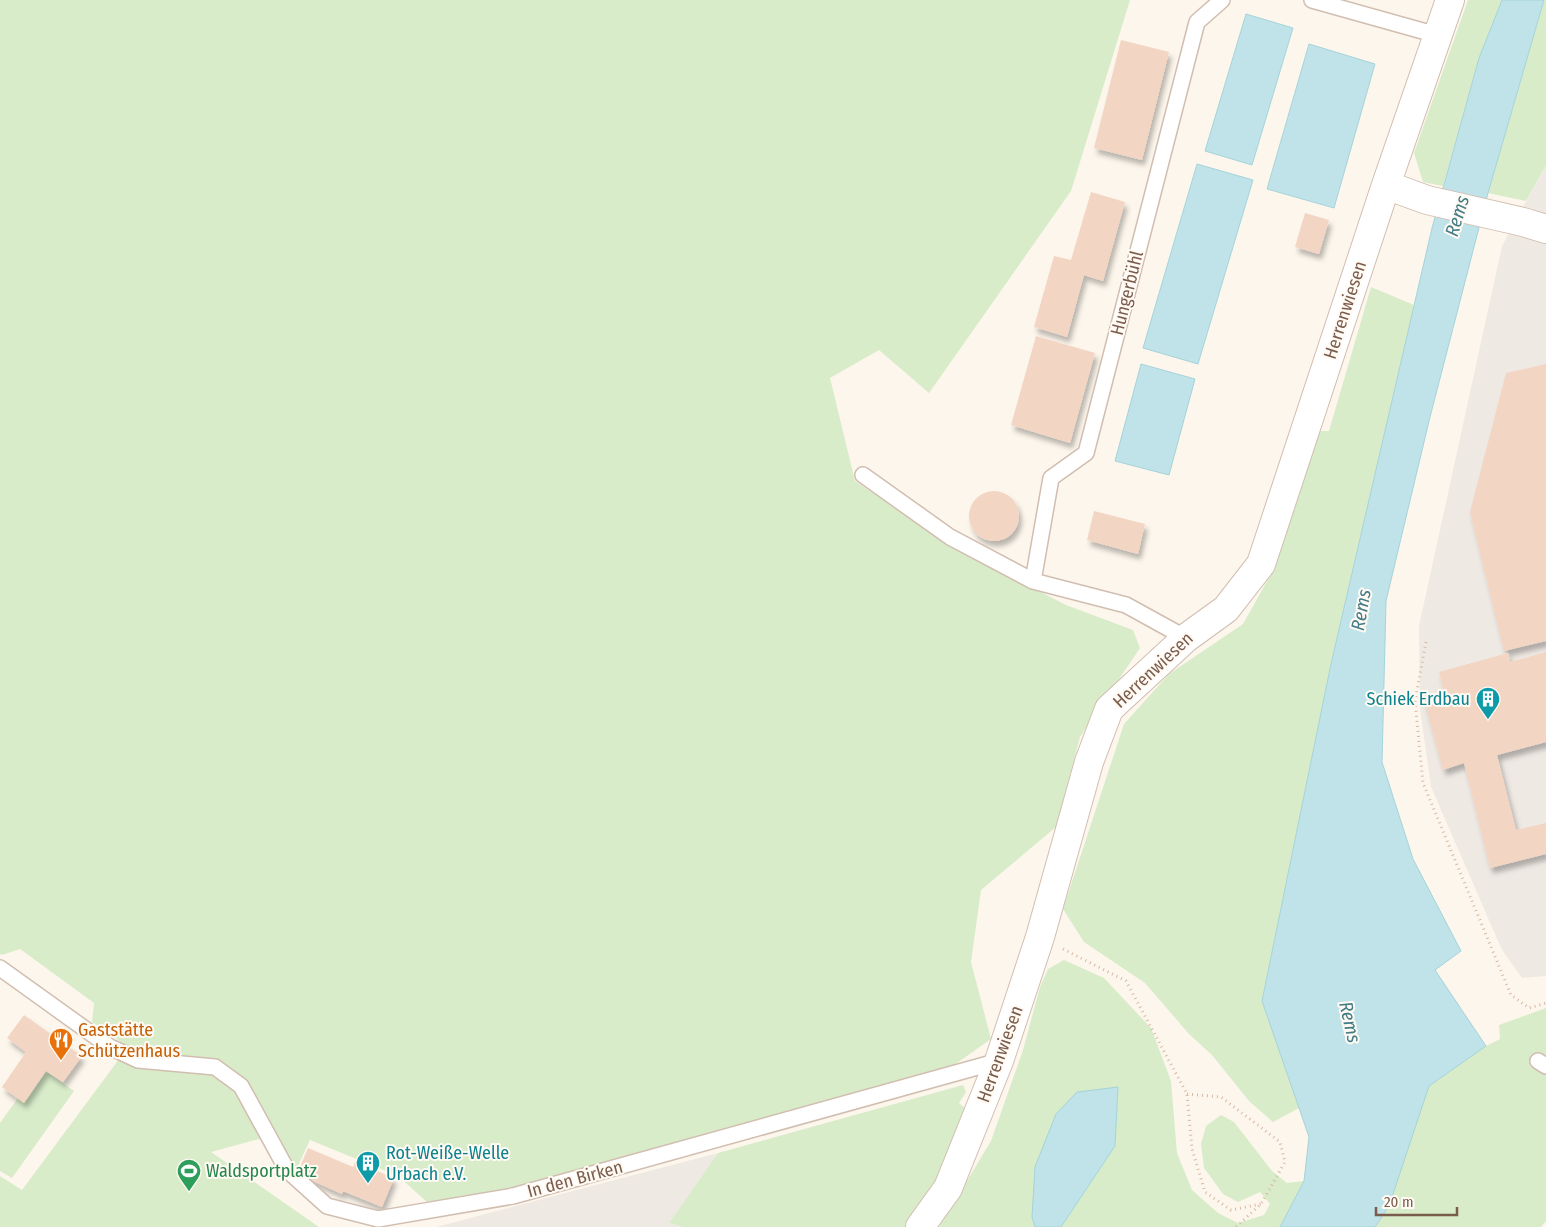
<svg xmlns="http://www.w3.org/2000/svg" width="1546" height="1227" viewBox="0 0 1546 1227" font-family="'Fira Sans Condensed',sans-serif">
	<style>
		.industrial { fill: #efe9e4 }
		.green { fill: #d8ecc9 }
		.water { fill: #bfe3e8; stroke: #a5d3da }
		.building { fill: #f3d5c3; filter: url(#shadow) }
		.lines { fill: none; stroke-linecap: round; stroke-linejoin: round }
		.service-casing { stroke: #d1beb0; stroke-width: 18 }
		.minor-casing { stroke: #d1beb0; stroke-width: 30 }
		.path { stroke: #d9b8a5; stroke-width: 3; stroke-dasharray: 1 4; stroke-linecap: butt }
		.service { stroke: #fff; stroke-width: 15 }
		.minor { stroke: #fff; stroke-width: 28 }
		.labels { text-anchor: middle; dominant-baseline: central; stroke-width: 4; stroke-linejoin: round; paint-order: stroke }
		.street-label { font-size: 18px; fill: #7a5c4d; stroke: #fffaf3 }
		.culture-label { font-size: 18px; fill: #0d838f; stroke: #fffaf3; text-anchor: end }
		.food-label { font-size: 18px; fill: #c56008; stroke: #fffaf3; text-anchor: start }
		.leisure-label { font-size: 18px; fill: #27864d; stroke: #fffaf3; text-anchor: start }
		.water-label { font-size: 19px; font-style: italic; fill: #437c86; stroke: #fffaf3 }
	</style>
	<defs>
		<filter id="shadow"><feDropShadow dx="3" dy="5.5" stdDeviation="2.5" flood-color="#0004"/></filter>
	</defs>
	<rect width="100%" height="100%" fill="#fdf6ec"/>
	<path class="industrial" d="M 1546,165 L 1546,976 L 1522,978 L 1502,950 L 1431,787 L 1420,708 L 1419,626 L 1502,246 Z
		M 718,1153 L 669,1223 L 683,1227 L 436,1227 Z"/>
	<path class="green" d="M 0,0 L 1130,0 L 1071,191 L 929,393 L 879,350 L 830,378 L 855,481 L 951,546 L 1066,605 L 1133,630 L 1140,648 L 1080,737 L 1056,827 L 981,890 L 971,962 L 991,1039 L 947,1070 L 512,1190 L 427,1202 L 398,1176 L 310,1140 L 295,1172 L 274,1135 L 211,1152 L 319,1227 L 0,1227 L 0,1176 L 22,1190 L 128,1047 L 92,1022 L 94,1003 L 20,949 L 2,955 L 0,954 Z
		M 1468,0 L 1502,0 L 1479,58 L 1443,186 L 1423,182 L 1414,153 Z
		M 1544,0 L 1546,0 L 1546,165 L 1526,201 L 1488,193 Z
		M 1371,287 L 1414,305 L 1331,664 L 1262,1001 L 1299,1108 L 1273,1122 L 1249,1101 L 1212,1055 L 1189,1034 L 1145,983 L 1084,942 L 1063,909 L 1124,724 L 1169,674 L 1243,624 L 1275,567 L 1320,431 L 1329,431 Z
		M 1064,960 L 1104,978 L 1151,1028 L 1171,1081 L 1177,1153 L 1192,1190 L 1218,1213 L 1238,1223 L 1264,1215 L 1270,1204 L 1260,1192 L 1238,1202 L 1223,1194 L 1204,1168 L 1201,1144 L 1206,1126 L 1221,1115 L 1234,1122 L 1272,1171 L 1287,1183 L 1304,1181 L 1280,1227 L 1061,1227 L 1115,1146 L 1118,1087 L 1032,1217 L 1035,1227 L 939,1227 L 991,1141 L 1023,1050 L 1040,987 L 1048,969 Z
		M 1546,1008 L 1546,1221 L 1541,1227 L 1375,1227 L 1389,1206 L 1429,1086 L 1486,1046 L 1500,1039 L 1499,1025 Z
		M 46,1071 L 74,1091 L 12,1178 L 0,1171 L 0,1123 L 18,1098 L 24,1102 Z
		M 963,1085 L 966,1092 L 959,1103 L 973,1115 L 911,1227 L 683,1227 L 669,1223 L 718,1153 Z"/>
	<path class="water" d="M 1502,0 L 1544,0 L 1488,193 L 1430,417 L 1386,601 L 1382,762 L 1413,859 L 1461,951 L 1435,970 L 1486,1046 L 1429,1086 L 1389,1206 L 1375,1227 L 1280,1227 L 1304,1181 L 1309,1137 L 1262,1001 L 1331,664 L 1432,228 L 1479,58 Z
		M 1246,14 L 1293,28 L 1252,165 L 1205,151 Z
		M 1309,44 L 1375,64 L 1334,208 L 1267,189 Z
		M 1197,164 L 1253,180 L 1198,364 L 1143,348 Z
		M 1141,364 L 1195,379 L 1169,475 L 1115,461 Z
		M 1118,1087 L 1115,1146 L 1061,1227 L 1035,1227 L 1032,1217 L 1035,1167 L 1056,1114 L 1077,1092 Z"/>
	<path class="building" d="M 1121,40 L 1169,52 L 1142,160 L 1094,148 Z
		M 1091,192 L 1125,202 L 1103,281 L 1084,275 L 1067,337 L 1034,327 L 1054,256 L 1071,260 Z
		M 1305,213 L 1329,220 L 1319,254 L 1295,247 Z
		M 1036,336 L 1095,353 L 1070,443 L 1011,425 Z
		M 1546,364 L 1546,641 L 1504,651 L 1470,512 L 1506,373 Z
		M969 516a25 25 0 1 1 50 0a25 25 0 1 1-50 0Z
		M 1094,511 L 1145,524 L 1138,554 L 1087,540 Z
		M 1546,652 L 1546,742 L 1497,755 L 1516,830 L 1546,823 L 1546,854 L 1490,868 L 1464,763 L 1443,770 L 1424,699 L 1444,693 L 1439,672 L 1508,653 L 1510,662 Z
		M 24,1015 L 82,1056 L 63,1082 L 46,1071 L 24,1103 L 2,1087 L 26,1052 L 7,1038 Z
		M 308,1148 L 353,1167 L 355,1162 L 394,1178 L 382,1207 L 343,1191 L 342,1194 L 297,1174 Z"/>
	<g class="lines">
		<defs>
			<path id="service" d="M 1312,0 L 1437,35
				M 863,475 L 950,537 L 1033,581 L 1126,605 L 1186,638
				M 1033,581 L 1051,478 L 1086,453 L 1197,22 L 1222,0
				M 0,968 L 110,1047 L 138,1060 L 215,1067 L 241,1086 L 287,1170 L 327,1206 L 378,1219 L 513,1196 L 999,1061
				M 1538,1061 L 1546,1066"/>
			<path id="minor" d="M 1386,185 L 1427,200 L 1523,222 L 1546,229
				M 920,1227 L 948,1188 L 999,1061 L 1040,937 L 1089,762 L 1109,709 L 1186,638 L 1226,609 L 1261,564 L 1386,185 L 1450,0"/>
		</defs>
		<use href="#service" class="service-casing"/>
		<use href="#minor" class="minor-casing"/>
		<path class="path" d="M 1426,642 L 1415,701 L 1423,783 L 1511,995 L 1529,1008 L 1546,1003
			M 1063,949 L 1126,981 L 1187,1094 L 1192,1149 L 1205,1192 L 1231,1210 L 1261,1204
			M 1187,1094 L 1221,1097 L 1280,1142 L 1285,1162 L 1261,1204 L 1236,1227"/>
		<use href="#service" class="service"/>
		<use href="#minor" class="minor"/>
	</g>
	<defs>
		<symbol id="building-pin" viewBox="-11 -11 22 30"><path d="M0 17L-7.5 6A9.5 9.5 0 1 1 7.5 6Z" fill="#0f9aa8" stroke="#fffaf3"/><path d="M-4-6H4V6H1V3H-1V6H-4ZM-2.5-4.3h1.7v1.8h-1.7ZM.8-4.3h1.7v1.8H.8ZM-2.5-1h1.7V.8h-1.7ZM.8-1h1.7V.8H.8Z" fill="#fff"/></symbol>
		<symbol id="restaurant-pin" viewBox="-11 -11 22 30"><path d="M0 17L-7.5 6A9.5 9.5 0 1 1 7.5 6Z" fill="#e8710a" stroke="#fffaf3"/><path d="M-5-6h1v4h1v-4h1v4h1v-4h1v5L-1.5 .5V6h-2V.5L-5-1ZM5-6V6H3V1.5H1.5Q1.5-4 5-6Z" fill="#fff"/></symbol>
		<symbol id="stadium-pin" viewBox="-11 -11 22 30"><path d="M0 17L-7.5 6A9.5 9.5 0 1 1 7.5 6Z" fill="#2e9e5b" stroke="#fffaf3"/><path d="M0-5a6.5 5 0 1 0 0 10a6.5 5 0 1 0 0-10ZM-3.5-1.8h7v3.6h-7Z" fill="#fff"/></symbol>
	</defs>
	<g fill-rule="evenodd">
		<use href="#building-pin" x="1474" y="685" width="28" height="38"/>
		<use href="#restaurant-pin" x="47" y="1026" width="28" height="38"/>
		<use href="#building-pin" x="354" y="1149" width="28" height="38"/>
		<use href="#stadium-pin" x="175" y="1157" width="28" height="38"/>
	</g>
	<g class="labels">
		<g class="street-label">
			<text transform="translate(1127 293) rotate(-76)">Hungerbühl</text>
			<text transform="translate(1345 310) rotate(-72)">Herrenwiesen</text>
			<text transform="translate(1153 670) rotate(-43)">Herrenwiesen</text>
			<text transform="translate(1000 1054) rotate(-70)">Herrenwiesen</text>
			<text transform="translate(575 1179) rotate(-15)">In den Birken</text>
		</g>
		<g class="culture-label">
			<text x="1470" y="699">Schiek Erdbau</text>
			<text x="386" y="1153" text-anchor="start">Rot-Weiße-Welle<tspan x="386" dy="21">Urbach e.V.</tspan></text>
		</g>
		<g class="food-label">
			<text x="78" y="1030">Gaststätte<tspan x="78" dy="21">Schützenhaus</tspan></text>
		</g>
		<g class="leisure-label">
			<text x="206" y="1171">Waldsportplatz</text>
		</g>
		<g class="water-label">
			<text transform="translate(1457 216) rotate(-73)">Rems</text>
			<text transform="translate(1361 610) rotate(-80)">Rems</text>
			<text transform="translate(1350 1022) rotate(77)">Rems</text>
		</g>
	</g>
	<path d="M1376 1207v8h81v-8" fill="none" stroke="#7a5c4d" stroke-width="2.5"/>
	<text x="1384" y="1207" font-size="15" fill="#7a5c4d" stroke="#fffaf3" stroke-width="4" paint-order="stroke">20 m</text>
</svg>
